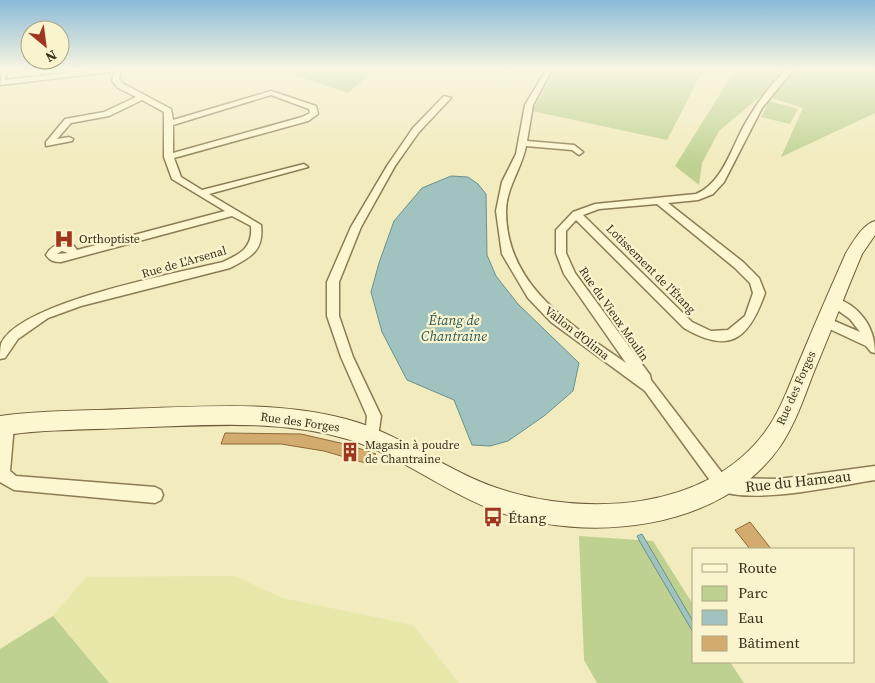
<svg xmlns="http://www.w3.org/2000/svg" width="875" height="683" viewBox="0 0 875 683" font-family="'Source Serif 4',serif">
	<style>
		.farmland { fill: #e7e8aa }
		.green { fill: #bed190 }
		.cemetery { fill: #b5c491 }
		.water { fill: #a1c3bf; stroke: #68918e }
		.building { fill: #d4ab6f; stroke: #8d6938 }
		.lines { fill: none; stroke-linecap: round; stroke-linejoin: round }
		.street-casing { stroke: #8b7c55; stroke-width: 3 }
		.secondary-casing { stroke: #6d5c38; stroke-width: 2 }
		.street { fill: #fcf7d1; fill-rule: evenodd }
		.secondary { fill: #fcf7d1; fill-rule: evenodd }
		.labels { text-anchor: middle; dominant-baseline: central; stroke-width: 4.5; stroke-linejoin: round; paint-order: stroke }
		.poi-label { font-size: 12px; fill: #392f1b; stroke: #f9f4cd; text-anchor: start }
		.street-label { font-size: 12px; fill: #392f1b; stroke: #f9f4cd }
		.water-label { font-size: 14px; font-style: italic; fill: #28555b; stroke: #f9f4cd }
		.near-street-label { font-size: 15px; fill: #392f1b; stroke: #f9f4cd }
		.near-poi-label { font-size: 15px; fill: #392f1b; stroke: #f9f4cd; text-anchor: start }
	</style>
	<rect width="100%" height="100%" fill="#f2ebbd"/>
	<path class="farmland" d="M 235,576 L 282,598 L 413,625 L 459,683 L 109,683 L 53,616 L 86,577 Z"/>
	<path class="green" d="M 556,70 L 703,70 L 667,140 L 532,111 Z
		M 735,70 L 875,70 L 875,113 L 781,157 L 803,108 L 762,95 L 719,131 L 702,163 L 699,185 L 675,166 Z
		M 769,101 L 798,109 L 790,124 L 761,117 Z
		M 579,536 L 653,541 L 694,606 L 694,662 L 730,662 L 744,683 L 597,683 L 584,660 Z
		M 53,616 L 109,683 L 0,683 L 0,649 Z"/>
	<path class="cemetery" d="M 280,70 L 375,70 L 348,93 Z"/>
	<path class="water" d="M 451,176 L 468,177 L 478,184 L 486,194 L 487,255 L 496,276 L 518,304 L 579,363 L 573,391 L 544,416 L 508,441 L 490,446 L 472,445 L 454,400 L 407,380 L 382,332 L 371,292 L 379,263 L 394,221 L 422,188 Z
		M 642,534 L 694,623 L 694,634 L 640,542 L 637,536 Z"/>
	<path class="building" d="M 225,433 L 301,434 L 349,445 L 376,454 L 365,463 L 324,451 L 281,444 L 221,444 Z
		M 750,522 L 765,541 L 771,549 L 750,549 L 735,530 Z"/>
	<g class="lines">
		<defs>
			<path id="street" d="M 2,70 L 8,70 L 5,80 L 95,70 L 113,70 L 110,72 L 0,85 Z
				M 115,70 L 121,70 L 119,79 L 124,84 L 171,109 L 173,120 L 271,91 L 316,106 L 318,114 L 308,121 L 174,158 L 181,177 L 202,190 L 304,164 L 308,167 L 209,194 L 261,225 C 264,251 251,257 230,268 L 81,306 L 48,318 L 18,339 L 5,358 L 0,359 C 0,355 0,348 1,344 C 19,302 178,273 223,262 C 240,254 253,248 251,226 L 232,216 L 61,262 C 54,262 50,261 46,255 C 52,244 62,242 74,246 L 77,250 L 225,211 L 172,179 L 164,157 L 164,112 L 142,100 L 109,116 L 71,123 L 57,139 L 69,137 L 73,139 L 72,141 L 46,146 L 46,142 L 65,119 L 104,112 L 136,97 L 118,88 L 112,81 ZM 271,95 L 309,109 L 310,113 L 302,117 L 173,153 L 173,125 ZM 62,251 L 68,253 L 57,254 Z
				M 546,70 L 552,70 L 533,105 L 527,141 L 574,145 L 583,152 L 579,155 L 572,150 L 526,146 C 522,168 506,188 506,211 C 506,287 572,325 626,363 L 564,274 L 556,253 L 556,230 L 573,212 L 595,204 L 696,194 C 723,183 732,146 746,122 C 757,103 770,85 786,70 L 793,70 L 762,108 L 724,182 L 713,194 L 698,200 L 668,203 L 743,262 L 759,278 L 765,293 C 749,339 730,355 684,328 L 576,220 L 566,231 L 566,253 L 575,273 L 650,375 L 651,380 L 726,478 L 779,479 L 875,466 L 875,480 C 835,486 753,505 717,490 L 645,391 L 551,322 L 528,298 L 502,254 L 496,211 L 502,182 L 516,154 L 525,105 ZM 657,204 L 735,268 L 750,283 L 753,293 L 745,316 L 728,330 L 711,331 L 692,322 L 583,215 L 599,209 Z
				M 444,96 L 451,98 L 419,132 L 395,166 L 361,227 L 339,282 L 339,316 L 353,357 L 381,416 L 377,443 L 372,445 L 367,443 L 365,438 L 367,416 L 341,357 L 327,316 L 327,282 L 351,227 L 387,166 L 413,128 Z
				M 833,297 C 859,305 875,326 875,353 L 871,352 L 866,346 L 821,325 L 819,322 L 821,319 L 825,317 L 860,332 L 850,319 L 829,304 L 827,301 L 829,298 Z
				M 7,419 L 12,420 L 14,425 L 10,471 L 16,476 L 155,487 L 161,490 L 163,495 L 161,500 L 155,503 L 14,490 L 0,482 L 0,425 L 2,420 Z"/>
			<path id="secondary" d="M 875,221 L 875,235 L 862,254 C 845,294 830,334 813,374 C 804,398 795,424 781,445 C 723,531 586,544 496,511 C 444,492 398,454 347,439 C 274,418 199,426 124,428 C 83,430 41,429 0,436 L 0,416 C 42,410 83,411 126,409 C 199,407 274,400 346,419 C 400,433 444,470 497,488 C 583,517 706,512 765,432 C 782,409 791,380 802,355 C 816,321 831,287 846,253 C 853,242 862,225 875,221 Z"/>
		</defs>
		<use href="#street" class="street-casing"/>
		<use href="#secondary" class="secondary-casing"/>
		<use href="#street" class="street"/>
		<use href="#secondary" class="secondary"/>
	</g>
	<linearGradient id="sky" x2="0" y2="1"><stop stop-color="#8bbad8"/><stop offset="0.42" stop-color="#f9f6e1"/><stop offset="1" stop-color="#f9f6e1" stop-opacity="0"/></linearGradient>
	<rect width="875" height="165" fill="url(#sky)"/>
	<defs>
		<symbol id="hospital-bare" viewBox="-9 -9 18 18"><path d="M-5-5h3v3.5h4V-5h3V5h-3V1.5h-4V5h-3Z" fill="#a0351f" stroke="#f9f4cd" stroke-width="2.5" paint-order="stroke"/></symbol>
		<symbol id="building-bare" viewBox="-9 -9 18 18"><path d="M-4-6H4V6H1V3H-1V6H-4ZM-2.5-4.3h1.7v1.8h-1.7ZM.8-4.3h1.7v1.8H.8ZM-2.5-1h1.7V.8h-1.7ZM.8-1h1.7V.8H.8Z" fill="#a0351f" stroke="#f9f4cd" stroke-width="2.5" paint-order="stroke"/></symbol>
		<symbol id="bus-bare" viewBox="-9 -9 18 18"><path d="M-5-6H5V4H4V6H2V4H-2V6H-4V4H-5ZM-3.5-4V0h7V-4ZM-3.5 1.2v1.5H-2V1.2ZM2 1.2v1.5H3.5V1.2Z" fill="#a0351f" stroke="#f9f4cd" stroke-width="2.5" paint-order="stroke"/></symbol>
	</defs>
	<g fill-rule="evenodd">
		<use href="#hospital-bare" x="50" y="225" width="28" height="28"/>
		<use href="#building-bare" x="336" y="438" width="28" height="28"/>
		<use href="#bus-bare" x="479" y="503" width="28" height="28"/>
	</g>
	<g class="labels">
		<g class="poi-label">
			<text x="79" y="239">Orthoptiste</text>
			<text x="365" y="445">Magasin à poudre<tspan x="365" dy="14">de Chantraine</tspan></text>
		</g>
		<g class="street-label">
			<text transform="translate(184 262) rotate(-16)">Rue de L'Arsenal</text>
			<text transform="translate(651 269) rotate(45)">Lotissement de l'Étang</text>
			<text transform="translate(614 314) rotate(55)">Rue du Vieux Moulin</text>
			<text transform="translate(577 333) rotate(38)">Vallon d'Olima</text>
			<text transform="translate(796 388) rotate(-66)">Rue des Forges</text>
			<text transform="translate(300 422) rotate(8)">Rue des Forges</text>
		</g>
		<g class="water-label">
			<text x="454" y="320">Étang de<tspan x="454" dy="16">Chantraine</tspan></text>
		</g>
		<g class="near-street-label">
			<text transform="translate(798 481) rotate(-6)">Rue du Hameau</text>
		</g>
		<g class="near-poi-label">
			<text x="508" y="517">Étang</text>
		</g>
	</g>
	<rect x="692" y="548" width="162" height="115" fill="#f9f4cd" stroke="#aca586"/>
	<rect x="702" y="564" width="25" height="8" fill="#fcf7d1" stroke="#aca586"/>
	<text x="738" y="573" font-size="15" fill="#392f1b">Route</text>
	<rect x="702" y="586" width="25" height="15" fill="#bed190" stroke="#aca586"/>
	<text x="738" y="598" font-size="15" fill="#392f1b">Parc</text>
	<rect x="702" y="610" width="25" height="15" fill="#a1c3bf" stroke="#aca586"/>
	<text x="738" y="623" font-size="15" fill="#392f1b">Eau</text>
	<rect x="702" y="636" width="25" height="15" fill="#d4ab6f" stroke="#aca586"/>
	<text x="738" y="648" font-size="15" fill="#392f1b">Bâtiment</text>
	<g transform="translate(45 45) rotate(151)"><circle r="24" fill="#f9f4cd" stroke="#aca586"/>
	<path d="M0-4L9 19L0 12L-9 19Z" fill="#a0351f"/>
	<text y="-8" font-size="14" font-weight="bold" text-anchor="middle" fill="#392f1b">N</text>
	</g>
</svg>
